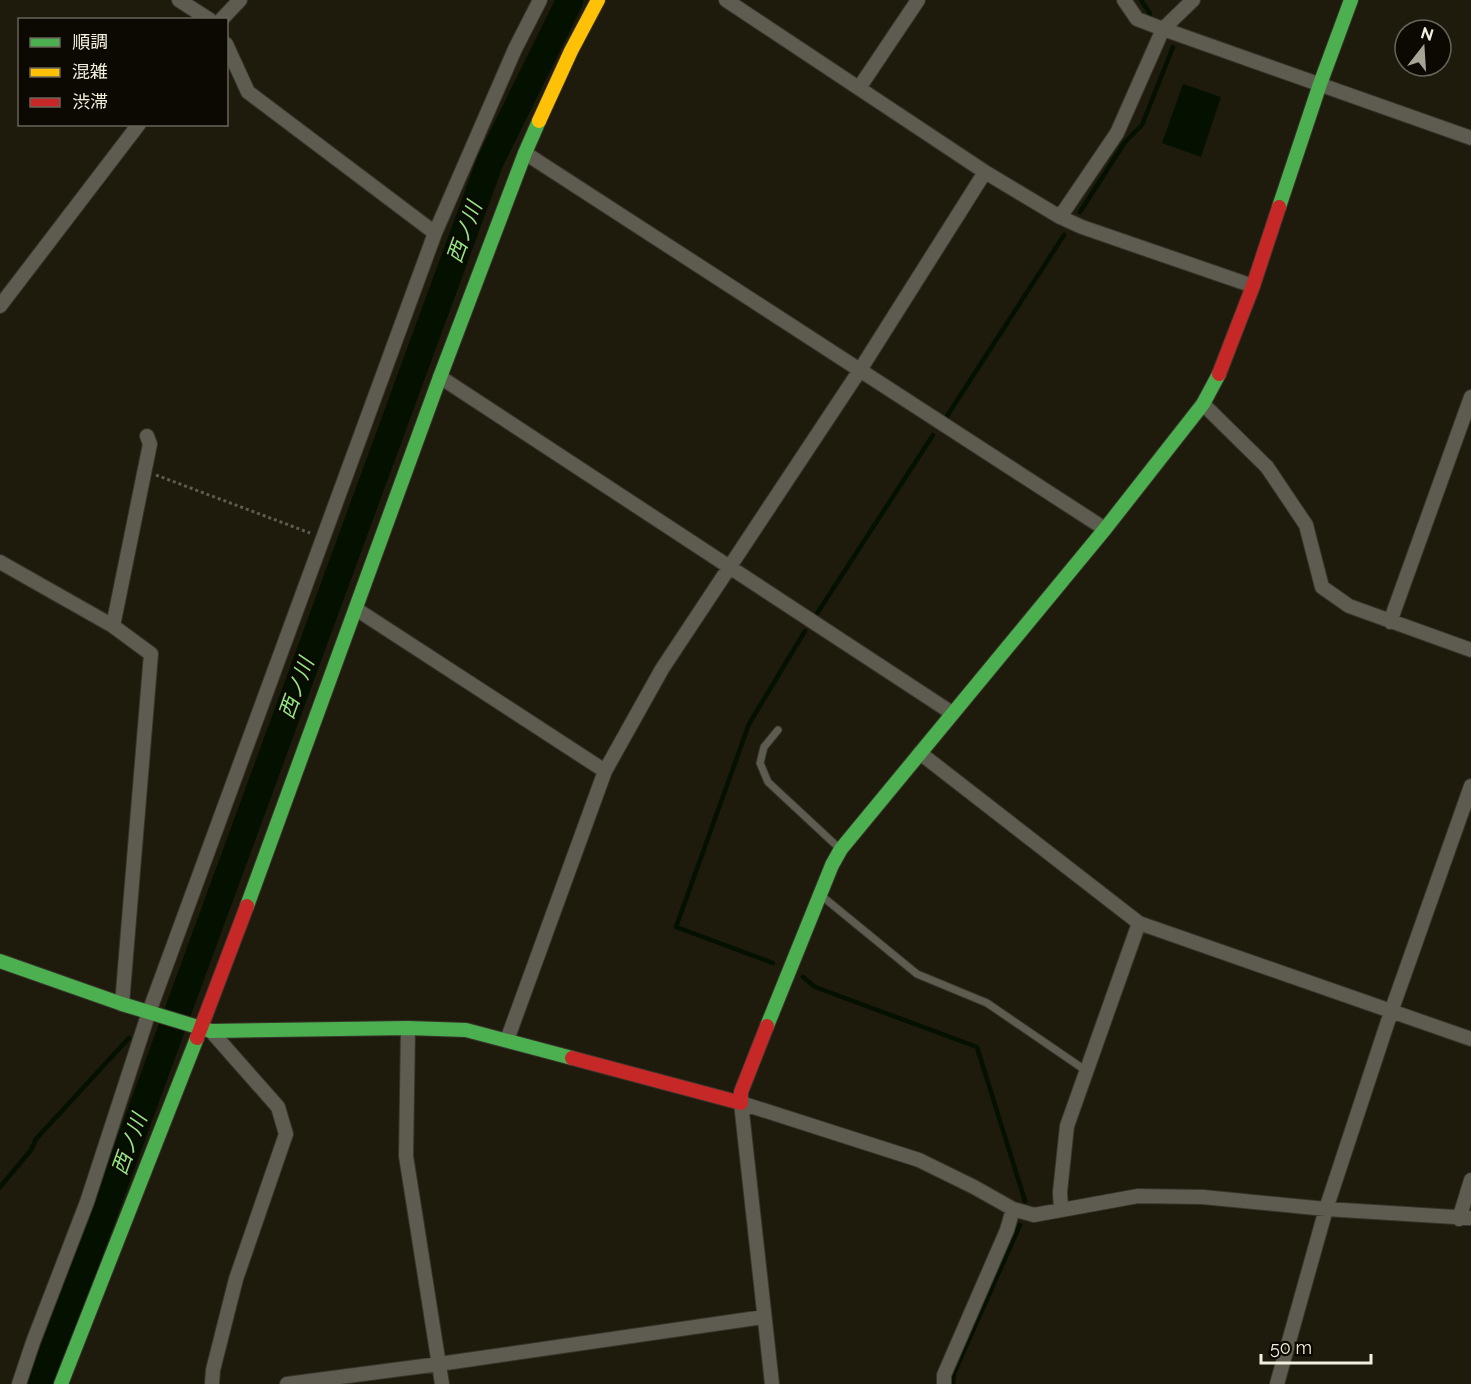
<svg xmlns="http://www.w3.org/2000/svg" width="1471" height="1384" viewBox="0 0 1471 1384" font-family="Raleway,'Noto Sans JP',sans-serif">
	<style>
		.water { fill: #041101 }
		.lines { fill: none; stroke-linecap: round; stroke-linejoin: round }
		.stream { stroke: #041101; stroke-width: 4.5 }
		.river { stroke: #041101; stroke-width: 27 }
		.lane-casing { stroke: #37342a; stroke-width: 9 }
		.street-casing { stroke: #37342a; stroke-width: 16 }
		.fast-casing { stroke: #37342a; stroke-width: 16 }
		.slow-casing { stroke: #37342a; stroke-width: 16 }
		.jam-casing { stroke: #37342a; stroke-width: 16 }
		.path { stroke: #5f5b52; stroke-width: 3; stroke-dasharray: 3 3; stroke-linecap: butt }
		.lane { stroke: #5e5b50; stroke-width: 7 }
		.street { stroke: #5e5b50; stroke-width: 14 }
		.fast { stroke: #4caf50; stroke-width: 14 }
		.slow { stroke: #ffc107; stroke-width: 14 }
		.jam { stroke: #c62828; stroke-width: 14 }
		.labels { text-anchor: middle; dominant-baseline: central; stroke-width: 5; stroke-linejoin: round; paint-order: stroke }
		.water-label { font-size: 21px; font-style: italic; fill: #92e782; stroke: #0c0802 }
	</style>
	<rect width="100%" height="100%" fill="#1e1a0c"/>
	<path class="water" d="M 1183,84 L 1221,97 L 1201,157 L 1162,143 Z"/>
	<g class="lines">
		<path class="stream" d="M 1141,0 L 1150,14
			M 1080,212 L 1125,142 L 1142,125 L 1173,47
			M 947,416 L 1064,235
			M 816,615 L 933,435
			M 773,963 L 676,927 L 749,724 L 805,631
			M 803,977 L 815,987 L 977,1047 L 1025,1201
			M 0,1187 L 31,1150 L 36,1139 L 129,1038
			M 953,1384 L 954,1373 L 1020,1225"/>
		<path class="river" d="M 41,1384 L 490,162 L 570,0"/>
		<defs>
			<path id="lane" d="M 778,730 L 764,747 L 760,763 L 768,782 L 839,848
				M 823,897 L 917,974 L 987,1003 L 1085,1070"/>
			<path id="street" d="M 179,0 L 210,20
				M 726,0 L 985,172 L 1060,217 L 1082,227 L 1253,286
				M 1124,0 L 1137,19 L 1163,29 L 1471,138
				M 221,20 L 240,0
				M 226,44 L 248,92 L 435,233
				M 859,88 L 918,0
				M 525,153 L 1105,529
				M 1060,217 L 1117,133 L 1163,29 L 1193,0
				M 0,306 L 139,124
				M 440,377 L 952,713
				M 1203,404 L 1267,467 L 1306,525 L 1322,587 L 1349,606 L 1471,650
				M 0,562 L 113,626 L 151,654 L 122,1004
				M 356,609 L 605,771
				M 1390,622 L 1471,397
				M 113,626 L 150,444 L 147,436
				M 920,753 L 1139,923 L 1471,1039
				M 408,1028 L 406,1156 L 442,1384
				M 211,1031 L 278,1107 L 286,1134 L 236,1279 L 213,1370 L 212,1384
				M 507,1040 L 605,771 L 662,669 L 860,370 L 985,172
				M 1061,1210 L 1060,1192 L 1067,1126 L 1139,923
				M 1459,1219 L 1471,1180
				M 19,1384 L 33,1342 L 87,1202 L 149,1012 L 435,233 L 515,49 L 540,0
				M 287,1384 L 439,1364 L 764,1317
				M 772,1384 L 741,1103 L 919,1160 L 974,1187 L 1013,1209 L 1034,1215 L 1138,1196 L 1203,1197 L 1326,1209 L 1471,1218
				M 944,1384 L 944,1375 L 1007,1230 L 1013,1209
				M 1277,1384 L 1326,1209 L 1391,1012 L 1471,786"/>
			<path id="fast" d="M 1279,207 L 1320,84 L 1351,0
				M 247,906 L 440,377 L 525,153 L 539,121
				M 0,961 L 122,1004 L 211,1031 L 408,1028 L 466,1030 L 572,1058
				M 767,1026 L 832,865 L 841,849 L 1105,529 L 1203,404 L 1219,374
				M 61,1384 L 197,1038"/>
			<path id="slow" d="M 539,121 L 571,51 L 598,0"/>
			<path id="jam" d="M 1219,374 L 1253,286 L 1279,207
				M 197,1038 L 247,906
				M 572,1058 L 741,1103 L 741,1092 L 767,1026"/>
		</defs>
		<use href="#lane" class="lane-casing"/>
		<use href="#street" class="street-casing"/>
		<use href="#fast" class="fast-casing"/>
		<use href="#slow" class="slow-casing"/>
		<use href="#jam" class="jam-casing"/>
		<path class="path" d="M 156,475 L 310,533"/>
		<use href="#lane" class="lane"/>
		<use href="#street" class="street"/>
		<use href="#fast" class="fast"/>
		<use href="#slow" class="slow"/>
		<use href="#jam" class="jam"/>
	</g>
	<g class="labels">
		<g class="water-label">
			<text transform="translate(464 232) rotate(-70)">西ノ川</text>
			<text transform="translate(296 688) rotate(-70)">西ノ川</text>
			<text transform="translate(129 1144) rotate(-70)">西ノ川</text>
		</g>
	</g>
	<rect x="18" y="18" width="210" height="108" fill="#0c0802" stroke="#68645a" stroke-width="1.5"/>
	<rect x="30" y="38" width="30" height="9" fill="#4caf50" stroke="#68645a" stroke-width="1.5"/>
	<text x="72" y="48" font-size="18" fill="#f3efdf">順調</text>
	<rect x="30" y="68" width="30" height="9" fill="#ffc107" stroke="#68645a" stroke-width="1.5"/>
	<text x="72" y="78" font-size="18" fill="#f3efdf">混雑</text>
	<rect x="30" y="98" width="30" height="9" fill="#c62828" stroke="#68645a" stroke-width="1.5"/>
	<text x="72" y="108" font-size="18" fill="#f3efdf">渋滞</text>
	<g transform="translate(1423 48) rotate(17)"><circle r="28" fill="#0c0802" stroke="#68645a" stroke-width="1.5"/>
	<path d="M0-4.5L10 22L0 15L-10 22Z" fill="#a8a495"/>
	<text y="-9" font-size="16" font-weight="bold" text-anchor="middle" fill="#f3efdf">N</text>
	</g>
	<path d="M1261 1354v9h110v-9" fill="none" stroke="#f3efdf" stroke-width="3"/>
	<text x="1270" y="1354" font-size="18" fill="#f3efdf" stroke="#0c0802" stroke-width="4.5" paint-order="stroke">50 m</text>
</svg>
